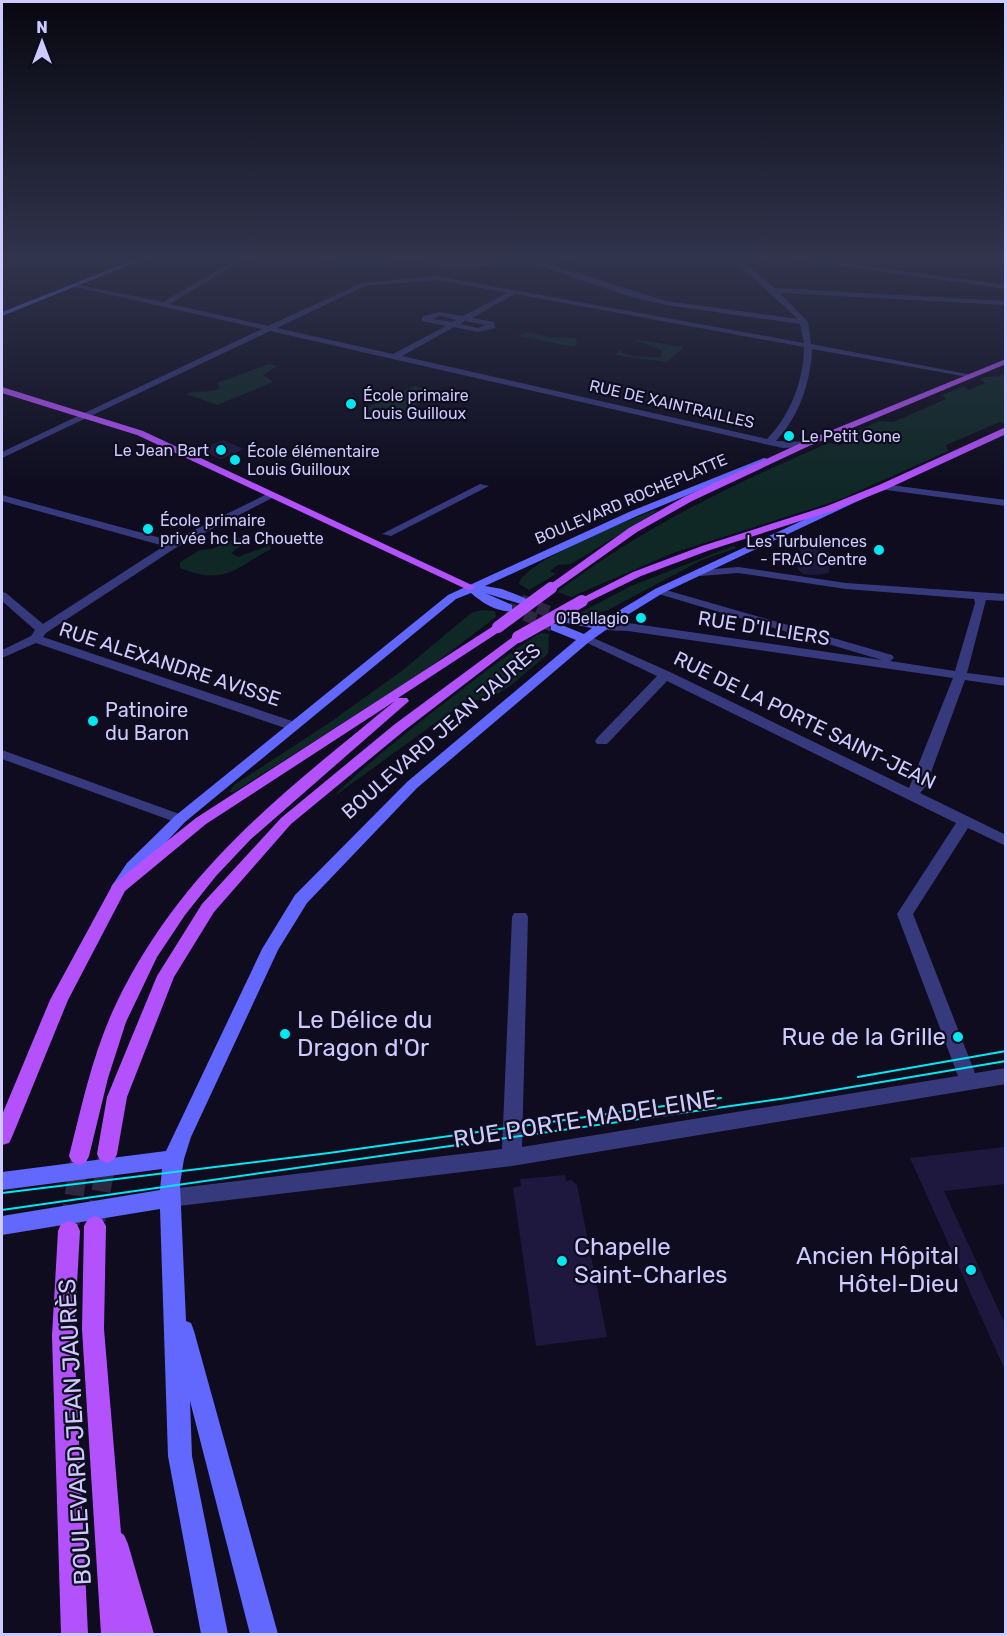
<svg xmlns="http://www.w3.org/2000/svg" width="1007" height="1636" viewBox="0 0 1007 1636" font-family="Rubik,sans-serif">
	<style>
		.green { fill: #0f2826 }
		.building { fill: #1e183f }
		.lines { fill: none; stroke-linecap: round; stroke-linejoin: round }
		.secondary-tunnel { stroke: #2b2840; stroke-width: 12; stroke-dasharray: 12 6; stroke-linecap: butt }
		.primary-tunnel { stroke: #2b2840; stroke-width: 19; stroke-dasharray: 19 10; stroke-linecap: butt }
		.street { fill: #37397d; fill-rule: evenodd }
		.secondary { fill: #6267fd; fill-rule: evenodd }
		.primary { fill: #b352fd; fill-rule: evenodd }
		.tram { stroke: #02e8f2; stroke-width: 2 }
		.primary-bridge { stroke: #b352fd; stroke-width: 12 }
		.poi-dot { fill: #02e8f2; stroke: #0e0c1e; stroke-width: 2 }
		.labels { text-anchor: middle; dominant-baseline: central; stroke-width: 4.5; stroke-linejoin: round; paint-order: stroke }
		.far-poi-label { font-size: 16px; fill: #cdcafe; stroke: #0e0c1e; text-anchor: start }
		.far-street-label { font-size: 16px; fill: #cdcafe; stroke: #0e0c1e }
		.street-label { font-size: 20px; fill: #cdcafe; stroke: #0e0c1e }
		.poi-label { font-size: 20px; fill: #cdcafe; stroke: #0e0c1e; text-anchor: start }
		.near-poi-label { font-size: 24px; fill: #cdcafe; stroke: #0e0c1e; text-anchor: start }
		.near-street-label { font-size: 24px; fill: #cdcafe; stroke: #0e0c1e }
	</style>
	<rect width="100%" height="100%" fill="#0e0c1e"/>
	<path class="green" d="M 526,332 L 549,337 L 576,338 L 577,344 L 574,347 L 518,336 Z
		M 632,339 L 684,347 L 667,362 L 615,355 L 619,350 C 629,359 649,357 662,357 L 661,350 Z
		M 269,364 L 277,366 L 263,375 L 273,382 L 217,405 L 186,394 C 198,389 211,394 220,388 L 217,383 Z
		M 1005,374 L 1005,424 L 1000,422 L 946,445 L 948,451 L 839,500 L 673,553 L 571,597 L 557,592 C 640,529 734,483 829,443 L 840,445 L 851,440 L 846,436 L 879,421 L 893,422 L 946,399 L 942,395 L 963,386 L 969,390 L 985,383 L 980,379 C 989,375 996,378 1005,374 Z
		M 415,386 L 440,394 L 388,417 L 362,409 Z
		M 654,510 L 658,511 L 571,564 L 558,565 L 550,571 L 556,574 L 529,590 L 519,584 C 522,562 631,520 654,510 Z
		M 237,538 L 245,538 L 247,542 L 231,553 L 238,557 L 270,545 L 271,549 C 233,569 225,586 180,568 L 180,562 L 200,550 L 212,549 Z
		M 733,546 L 737,548 L 702,560 L 608,610 L 591,615 L 579,613 L 631,586 Z
		M 481,610 L 495,611 L 496,617 L 426,670 L 234,792 L 229,792 L 234,785 L 329,723 L 403,670 L 471,613 Z
		M 541,633 L 549,634 L 548,654 L 510,686 L 488,700 L 467,700 L 336,795 C 343,780 517,644 541,633 Z"/>
	<path class="building" d="M 223,440 L 244,449 L 221,459 L 199,450 Z
		M 810,548 L 831,553 L 829,573 L 814,575 L 803,574 L 798,570 L 797,557 L 802,550 Z
		M 1005,1147 L 1005,1184 L 944,1191 L 1005,1324 L 1005,1370 L 910,1158 Z
		M 565,1175 L 566,1181 L 571,1180 L 577,1185 L 607,1337 L 536,1346 L 513,1188 L 521,1186 L 520,1179 Z"/>
	<g class="lines">
		<path class="secondary-tunnel" d="M 521,600 L 566,619
			M 508,608 L 555,627"/>
		<path class="primary-tunnel" d="M 96,1220 L 107,1158
			M 70,1224 L 79,1162"/>
		<path class="street" d="M 241,257 L 248,257 L 170,304 L 268,326 L 362,283 L 436,276 L 804,343 L 800,324 L 666,305 L 631,297 L 531,263 L 447,268 L 419,259 L 351,264 L 318,257 L 351,260 L 425,257 L 447,264 L 592,257 L 542,262 L 666,301 L 798,319 L 730,257 L 737,257 L 775,288 L 1006,301 L 1006,305 L 780,293 L 808,322 L 811,344 L 972,375 L 968,377 L 812,349 C 811,381 799,417 776,441 L 809,442 L 809,446 L 806,447 L 783,448 L 769,445 L 270,331 L 2,458 L 2,452 L 262,329 L 76,287 L 74,284 L 163,302 ZM 436,280 L 507,293 L 463,316 L 439,312 L 422,317 L 422,321 L 446,326 L 393,354 L 277,328 L 365,286 ZM 515,294 L 804,347 C 804,380 790,416 767,439 L 402,356 L 454,327 L 478,332 L 495,328 L 494,322 L 472,318 ZM 440,316 L 457,320 L 452,322 L 433,319 ZM 465,321 L 486,325 L 478,328 L 460,324 Z
			M 780,257 L 797,257 L 1006,285 L 1006,289 Z
			M 480,484 L 489,486 L 391,536 L 382,534 Z
			M 883,484 L 1006,500 L 1006,506 L 879,489 L 878,487 Z
			M 269,493 L 278,495 L 177,547 L 46,633 L 43,637 L 298,723 L 300,726 L 298,729 L 288,729 L 36,643 L 2,658 L 2,650 L 31,636 L 35,630 L 2,601 L 2,592 L 6,593 L 43,624 L 164,546 L 2,501 L 2,495 L 172,541 Z
			M 738,567 L 846,583 L 1006,594 L 1006,601 L 986,600 L 967,673 L 1006,678 L 1006,686 L 965,680 L 926,786 L 920,793 L 1006,835 L 1006,846 L 968,828 L 913,914 L 975,1073 L 1006,1068 L 1006,1084 L 512,1166 L 170,1207 L 163,1205 L 160,1198 L 163,1191 L 170,1189 L 502,1149 L 512,917 L 514,913 L 526,913 L 528,917 L 522,1147 L 958,1076 L 897,914 L 956,823 L 667,681 L 607,744 L 597,744 L 595,741 L 597,738 L 657,676 L 579,639 L 581,636 L 589,636 L 670,672 L 909,788 L 953,678 L 628,631 L 600,630 L 594,626 L 600,622 L 628,623 L 882,660 L 655,593 L 653,591 L 659,588 L 892,655 L 894,658 L 890,661 L 955,671 L 975,603 L 974,599 L 846,589 L 738,573 L 701,576 L 695,573 L 701,570 Z
			M 2,750 L 185,816 L 188,819 L 180,824 L 175,822 L 2,759 Z"/>
		<path class="secondary" d="M 141,257 L 149,257 L 2,316 L 2,312 Z
			M 764,458 L 772,460 L 637,516 L 485,586 L 502,589 L 525,598 L 527,600 L 521,604 L 485,593 L 512,605 L 512,611 C 498,613 481,602 471,593 L 456,599 L 185,822 L 139,871 L 125,891 L 113,891 L 111,887 L 127,863 L 175,816 L 448,595 L 629,512 Z
			M 866,491 L 875,493 L 663,593 L 624,617 L 589,642 L 417,788 L 307,903 L 278,950 L 191,1137 L 184,1159 L 180,1184 L 186,1321 L 191,1323 L 194,1331 L 278,1634 L 250,1634 L 190,1401 L 192,1456 L 228,1634 L 201,1634 L 168,1456 L 160,1209 L 2,1235 L 2,1216 L 160,1190 L 162,1169 L 2,1190 L 2,1172 L 166,1151 L 262,949 L 295,895 L 407,782 L 576,640 L 551,630 L 551,624 L 559,624 L 584,634 L 592,628 L 562,622 L 562,616 L 600,622 L 655,589 Z"/>
		<path class="primary" d="M 1006,359 L 1006,364 L 809,446 L 692,501 L 637,532 L 555,590 L 551,591 L 545,588 L 629,528 L 684,497 L 803,442 Z
			M 2,387 L 143,431 L 476,587 L 470,590 L 466,589 L 137,435 L 2,393 Z
			M 1006,427 L 1006,434 L 887,489 L 835,510 L 710,550 L 641,576 L 586,603 L 578,603 L 576,601 L 633,572 L 702,546 L 827,506 L 879,485 Z
			M 498,623 L 502,624 L 502,630 L 398,698 L 407,698 L 409,701 L 251,839 L 216,876 L 185,915 L 157,957 L 126,1022 L 108,1078 L 89,1156 L 86,1162 L 79,1165 L 72,1162 L 69,1156 C 82,1105 93,1052 116,1004 C 182,868 282,794 395,701 L 206,824 L 125,891 L 68,1000 L 12,1137 L 9,1143 L 2,1145 L 2,1115 L 50,1000 L 113,884 L 196,818 Z
			M 518,633 L 524,637 L 522,640 L 405,730 L 291,824 L 214,912 L 174,977 L 127,1097 L 117,1154 L 114,1160 L 107,1163 L 100,1160 L 97,1154 L 107,1097 L 157,976 L 202,904 L 281,818 L 395,724 Z
			M 95,1216 L 102,1219 L 106,1226 L 104,1329 L 121,1533 L 124,1535 L 128,1544 L 154,1634 L 101,1634 L 82,1329 L 84,1226 L 88,1219 Z
			M 69,1221 L 77,1224 L 80,1231 L 74,1336 L 88,1634 L 61,1634 L 52,1336 L 58,1231 L 61,1224 Z"/>
		<path class="tram" d="M 858,1077 L 1006,1051
			M 2,1193 L 329,1153 L 721,1098
			M 2,1210 L 787,1098 L 1006,1061"/>
		<path class="primary-bridge" d="M 498,627 L 551,588
			M 518,637 L 582,601"/>
	</g>
	<linearGradient id="sky" x2="0" y2="1"><stop stop-color="#080710"/><stop offset="0.53" stop-color="#30344c"/><stop offset="1" stop-color="#30344c" stop-opacity="0"/></linearGradient>
	<rect width="1007" height="486" fill="url(#sky)"/>
	<g class="poi-dot">
		<circle cx="351" cy="404" r="6"/>
		<circle cx="789" cy="436" r="6"/>
		<circle cx="221" cy="450" r="6"/>
		<circle cx="235" cy="460" r="6"/>
		<circle cx="148" cy="529" r="6"/>
		<circle cx="879" cy="550" r="6"/>
		<circle cx="641" cy="618" r="6"/>
		<circle cx="93" cy="721" r="6"/>
		<circle cx="285" cy="1034" r="6"/>
		<circle cx="958" cy="1037" r="6"/>
		<circle cx="562" cy="1261" r="6"/>
		<circle cx="971" cy="1270" r="6"/>
	</g>
	<g class="labels">
		<g class="far-poi-label">
			<text x="363" y="395">École primaire<tspan x="363" dy="18">Louis Guilloux</tspan></text>
			<text x="801" y="436">Le Petit Gone</text>
			<text x="209" y="450" text-anchor="end">Le Jean Bart</text>
			<text x="247" y="451">École élémentaire<tspan x="247" dy="18">Louis Guilloux</tspan></text>
			<text x="160" y="520">École primaire<tspan x="160" dy="18">privée hc La Chouette</tspan></text>
			<text x="867" y="541" text-anchor="end">Les Turbulences<tspan x="867" dy="18">- FRAC Centre</tspan></text>
			<text x="629" y="618" text-anchor="end">O'Bellagio</text>
		</g>
		<g class="far-street-label">
			<text transform="translate(672 404) rotate(13)">RUE DE XAINTRAILLES</text>
			<text transform="translate(631 499) rotate(-23)">BOULEVARD ROCHEPLATTE</text>
		</g>
		<g class="street-label">
			<text transform="translate(764 628) rotate(9)">RUE D'ILLIERS</text>
			<text transform="translate(170 664) rotate(18)">RUE ALEXANDRE AVISSE</text>
			<text transform="translate(805 720) rotate(26)">RUE DE LA PORTE SAINT-JEAN</text>
			<text transform="translate(441 731) rotate(-41)">BOULEVARD JEAN JAURÈS</text>
		</g>
		<g class="poi-label">
			<text x="105" y="710">Patinoire<tspan x="105" dy="23">du Baron</tspan></text>
		</g>
		<g class="near-poi-label">
			<text x="297" y="1020">Le Délice du<tspan x="297" dy="28">Dragon d'Or</tspan></text>
			<text x="946" y="1037" text-anchor="end">Rue de la Grille</text>
			<text x="574" y="1247">Chapelle<tspan x="574" dy="28">Saint-Charles</tspan></text>
			<text x="959" y="1256" text-anchor="end">Ancien Hôpital<tspan x="959" dy="28">Hôtel-Dieu</tspan></text>
		</g>
		<g class="near-street-label">
			<text transform="translate(585 1119) rotate(-9)">RUE PORTE MADELEINE</text>
			<text transform="translate(75 1432) rotate(-93)">BOULEVARD JEAN JAURÈS</text>
		</g>
	</g>
	<rect width="1007" height="1636" fill="none" stroke="#cdcafe" stroke-width="6"/>
	<g transform="translate(42 42)" stroke="#0e0c1e" stroke-width="4.5" paint-order="stroke">
	<path d="M0-4.5L10 22L0 15L-10 22Z" fill="#cdcafe"/>
	<text y="-9" font-size="16" font-weight="bold" text-anchor="middle" fill="#cdcafe">N</text>
	</g>
</svg>
